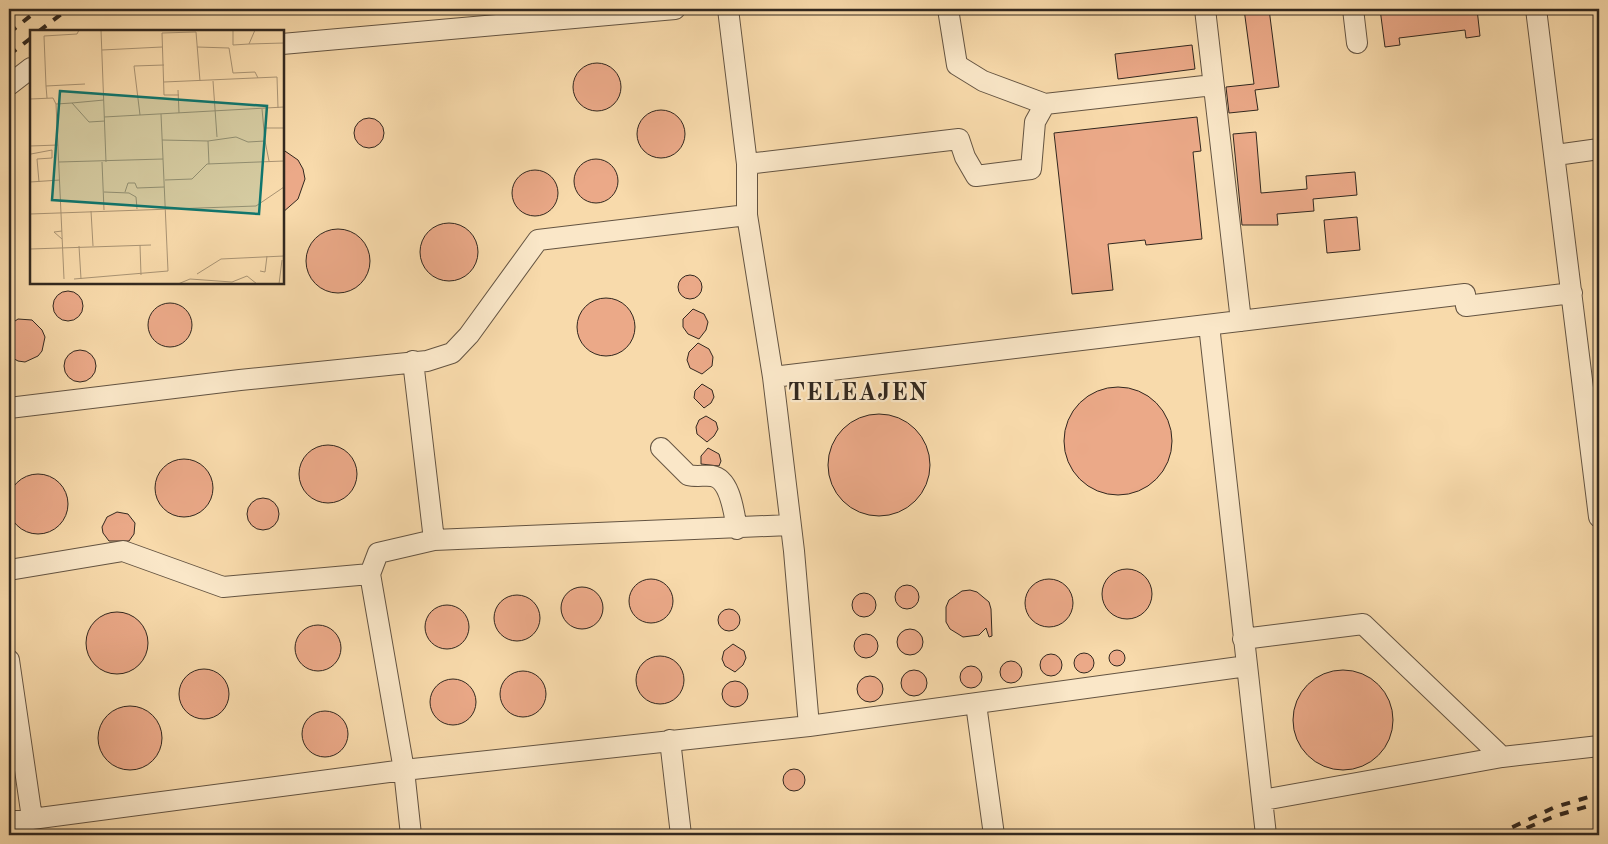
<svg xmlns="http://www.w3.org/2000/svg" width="1608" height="844" viewBox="0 0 1608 844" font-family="'Old Standard TT',serif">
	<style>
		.building { fill: #eba988; stroke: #32281f }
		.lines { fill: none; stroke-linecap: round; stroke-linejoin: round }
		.minor-casing { stroke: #645442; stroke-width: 22 }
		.minor { stroke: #fae7c8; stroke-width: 20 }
		.rail { stroke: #32281f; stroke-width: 4; stroke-dasharray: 9 9; stroke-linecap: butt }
		.labels { text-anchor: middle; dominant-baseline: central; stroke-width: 4.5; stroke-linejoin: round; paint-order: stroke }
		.district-label { font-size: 24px; font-weight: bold; letter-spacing: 1px; fill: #32281f; stroke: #fae7c8 }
		.inset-road { fill: none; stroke: #a99373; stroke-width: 1 }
		.view { fill: #0f766e; fill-opacity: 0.15; stroke: #0f766e; stroke-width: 2.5 }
		.inset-edge { fill: none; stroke: #32281f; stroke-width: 2.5 }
	</style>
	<rect width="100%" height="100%" fill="#f8daab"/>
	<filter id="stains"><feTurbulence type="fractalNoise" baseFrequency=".004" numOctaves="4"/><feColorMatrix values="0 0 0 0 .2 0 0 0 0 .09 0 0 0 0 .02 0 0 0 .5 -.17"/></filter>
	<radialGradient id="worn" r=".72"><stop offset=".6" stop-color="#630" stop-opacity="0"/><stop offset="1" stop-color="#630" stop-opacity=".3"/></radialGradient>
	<path class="building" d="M 1244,9 L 1269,9 L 1279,87 L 1255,90 L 1258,110 L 1229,113 L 1226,87 L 1254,84 Z
		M 1380,9 L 1477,9 L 1480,36 L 1466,38 L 1465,30 L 1399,38 L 1400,45 L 1385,47 Z
		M 1192,45 L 1195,69 L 1118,79 L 1115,54 Z
		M573 87a24 24 0 1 1 48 0a24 24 0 1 1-48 0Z
		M637 134a24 24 0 1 1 48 0a24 24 0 1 1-48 0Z
		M 1197,117 L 1201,151 L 1193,152 L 1202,239 L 1146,245 L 1145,240 L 1108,244 L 1113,290 L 1072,294 L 1054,133 Z
		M354 133a15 15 0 1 1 30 0a15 15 0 1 1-30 0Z
		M 1256,132 L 1261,193 L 1307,189 L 1306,176 L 1355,172 L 1357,195 L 1313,199 L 1314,211 L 1277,214 L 1278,225 L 1242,225 L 1233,134 Z
		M 282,149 L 298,160 L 303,169 L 305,179 L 298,199 L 282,213 Z
		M574 181a22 22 0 1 1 44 0a22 22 0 1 1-44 0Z
		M512 193a23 23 0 1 1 46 0a23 23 0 1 1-46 0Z
		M 1357,217 L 1360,250 L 1327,253 L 1324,220 Z
		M420 252a29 29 0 1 1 58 0a29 29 0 1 1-58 0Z
		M306 261a32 32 0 1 1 64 0a32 32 0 1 1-64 0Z
		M678 287a12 12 0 1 1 24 0a12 12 0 1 1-24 0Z
		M53 306a15 15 0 1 1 30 0a15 15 0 1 1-30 0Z
		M577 327a29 29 0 1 1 58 0a29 29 0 1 1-58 0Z
		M148 325a22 22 0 1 1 44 0a22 22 0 1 1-44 0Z
		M 693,309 L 704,314 L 708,322 L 706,330 L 699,339 L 688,334 L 683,327 L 683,319 Z
		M 18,319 L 32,320 L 42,330 L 45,337 L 42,351 L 38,356 L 25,362 L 18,361 L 9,356 L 9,325 Z
		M 698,343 L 709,349 L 713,357 L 712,366 L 702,374 L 690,368 L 687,360 L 689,352 Z
		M64 366a16 16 0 1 1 32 0a16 16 0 1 1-32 0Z
		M 702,384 L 712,390 L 714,397 L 711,403 L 704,408 L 694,398 L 695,391 Z
		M1064 441a54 54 0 1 1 108 0a54 54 0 1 1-108 0Z
		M828 465a51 51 0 1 1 102 0a51 51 0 1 1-102 0Z
		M 706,416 L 716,422 L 718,429 L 714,436 L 707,442 L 697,434 L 696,427 L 699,420 Z
		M299 474a29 29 0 1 1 58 0a29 29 0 1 1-58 0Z
		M 708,448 L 719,454 L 721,461 L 719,466 L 701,464 L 701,456 Z
		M155 488a29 29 0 1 1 58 0a29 29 0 1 1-58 0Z
		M8 504a30 30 0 1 1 60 0a30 30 0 1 1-60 0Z
		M247 514a16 16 0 1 1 32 0a16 16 0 1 1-32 0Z
		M 117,512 L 128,514 L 135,523 L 134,534 L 129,541 L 109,541 L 103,533 L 102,527 L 107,517 Z
		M1102 594a25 25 0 1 1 50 0a25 25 0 1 1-50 0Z
		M1025 603a24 24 0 1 1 48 0a24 24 0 1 1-48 0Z
		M629 601a22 22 0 1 1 44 0a22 22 0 1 1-44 0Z
		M895 597a12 12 0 1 1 24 0a12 12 0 1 1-24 0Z
		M561 608a21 21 0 1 1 42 0a21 21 0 1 1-42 0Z
		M 970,590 L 977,592 L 989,602 L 991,609 L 992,636 L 989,637 L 986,628 L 979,635 L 963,637 L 950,629 L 946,622 L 946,607 L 949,600 L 962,591 Z
		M852 605a12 12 0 1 1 24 0a12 12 0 1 1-24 0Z
		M494 618a23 23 0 1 1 46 0a23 23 0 1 1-46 0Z
		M425 627a22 22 0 1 1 44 0a22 22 0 1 1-44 0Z
		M718 620a11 11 0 1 1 22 0a11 11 0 1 1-22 0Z
		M86 643a31 31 0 1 1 62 0a31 31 0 1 1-62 0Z
		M295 648a23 23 0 1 1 46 0a23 23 0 1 1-46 0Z
		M897 642a13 13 0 1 1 26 0a13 13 0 1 1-26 0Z
		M854 646a12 12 0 1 1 24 0a12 12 0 1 1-24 0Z
		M 733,644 L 744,651 L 746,658 L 743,665 L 735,672 L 725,666 L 722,659 L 724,651 Z
		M1109 658a8 8 0 1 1 16 0a8 8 0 1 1-16 0Z
		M1074 663a10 10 0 1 1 20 0a10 10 0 1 1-20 0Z
		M1040 665a11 11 0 1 1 22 0a11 11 0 1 1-22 0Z
		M636 680a24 24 0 1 1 48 0a24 24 0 1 1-48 0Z
		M1000 672a11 11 0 1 1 22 0a11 11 0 1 1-22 0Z
		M960 677a11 11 0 1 1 22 0a11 11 0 1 1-22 0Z
		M179 694a25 25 0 1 1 50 0a25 25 0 1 1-50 0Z
		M1293 720a50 50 0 1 1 100 0a50 50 0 1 1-100 0Z
		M901 683a13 13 0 1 1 26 0a13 13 0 1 1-26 0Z
		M500 694a23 23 0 1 1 46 0a23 23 0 1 1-46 0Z
		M857 689a13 13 0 1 1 26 0a13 13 0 1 1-26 0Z
		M430 702a23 23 0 1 1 46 0a23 23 0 1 1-46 0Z
		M722 694a13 13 0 1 1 26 0a13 13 0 1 1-26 0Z
		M98 738a32 32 0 1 1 64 0a32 32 0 1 1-64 0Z
		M302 734a23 23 0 1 1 46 0a23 23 0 1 1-46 0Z
		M783 780a11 11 0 1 1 22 0a11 11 0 1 1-22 0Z"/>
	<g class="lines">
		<defs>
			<path id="minor" d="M 728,9 L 747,164 L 747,215 L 773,377 L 794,551 L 809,726
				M 948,9 L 957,65 L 983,81 L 1045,104 L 1213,85
				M 1205,9 L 1241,321
				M 1353,9 L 1357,43
				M 1536,9 L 1599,517
				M 282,44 L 675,9
				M 9,85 L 31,68
				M 1556,155 L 1599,149
				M 747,164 L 959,139 L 965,157 L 976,176 L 1031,169 L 1035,122 L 1045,104
				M 1209,325 L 1266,835
				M 413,361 L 434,540
				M 773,377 L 1465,294 L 1466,306 L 1572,293
				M 9,408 L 240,380 L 427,361 L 452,353 L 469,335 L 538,240 L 747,215
				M 661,448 L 688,475 C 696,477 705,475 712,476 C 731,479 734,514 737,529
				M 9,570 L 123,551 L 223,587 L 370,574
				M 1243,639 L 1363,624 L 1502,757 L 1599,746
				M 9,660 L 32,818
				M 976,704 L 994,835
				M 670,740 L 681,835
				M 1263,800 L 1502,757
				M 9,822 L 404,770 L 809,726 L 1247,666
				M 411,835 L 404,770 L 370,574 L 378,553 L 434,540 L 790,525"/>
		</defs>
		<use href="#minor" class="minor-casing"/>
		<use href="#minor" class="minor"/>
		<path class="rail" d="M 39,31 L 68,9
			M 9,33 L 39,9
			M 9,55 L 31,38
			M 1496,835 L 1555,807 L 1599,794
			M 1510,835 L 1555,816 L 1599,803"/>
	</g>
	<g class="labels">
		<g class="district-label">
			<text x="858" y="394">TELEAJEN</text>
		</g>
	</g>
	<g transform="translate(30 30)">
		<rect width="254" height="254" fill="#f8daab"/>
		<path class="inset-road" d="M 71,0 L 76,132M 203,0 L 203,15 L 219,14M 225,0 L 219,14 L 254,13M 167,17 L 199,18 L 203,43 L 225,42 L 228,48M 72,20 L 132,17M 183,51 L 187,107M 134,52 L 247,47 L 248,78M 16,56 L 14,6 L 47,4 L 49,0M 148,60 L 149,83M 149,65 L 134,65 L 132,3 L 166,2 L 170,51M 17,68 L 16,56 L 55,54M 0,69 L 23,68 L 26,74 L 34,249M 42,73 L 74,70M 26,74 L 42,73 L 59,92 L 75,91M 232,79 L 235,111M 110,85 L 104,36 L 134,35M 74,87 L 254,77M 234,98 L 254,98M 132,110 L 178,111 L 206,107 L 218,112 L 235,111 L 239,131M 178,111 L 179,134M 0,116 L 28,115M 1,124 L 22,120 L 22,128 L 7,129 L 9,152M 29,132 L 133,129M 72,132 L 74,180M 135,150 L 162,149 L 177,134 L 254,131M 0,152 L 30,150M 74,162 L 99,163 L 106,167 L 107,179M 95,162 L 98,153 L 105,153 L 107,158 L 134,157M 61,181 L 63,216M 0,184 L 226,176 L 254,157M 32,201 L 24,202 L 32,209M 110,215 L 111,245M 49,216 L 51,249M 0,219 L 121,215M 230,241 L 235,242 L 237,226M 167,244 L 191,229 L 254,226M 44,249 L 138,241 L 131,84M 148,254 L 160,249 L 202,252 L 217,246 L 227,254M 249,254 L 252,230"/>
		<path class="view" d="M 30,61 L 237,76 L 229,184 L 22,170 Z"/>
		<rect width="254" height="254" class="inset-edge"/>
	</g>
	<rect width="1608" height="844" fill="none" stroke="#f8daab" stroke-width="30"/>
	<rect x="10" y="10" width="1588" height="824" fill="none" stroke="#32281f" stroke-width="2.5"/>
	<rect x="15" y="15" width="1578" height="814" fill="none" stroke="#32281f"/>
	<rect width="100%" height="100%" filter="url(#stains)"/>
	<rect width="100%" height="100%" fill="url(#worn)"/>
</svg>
